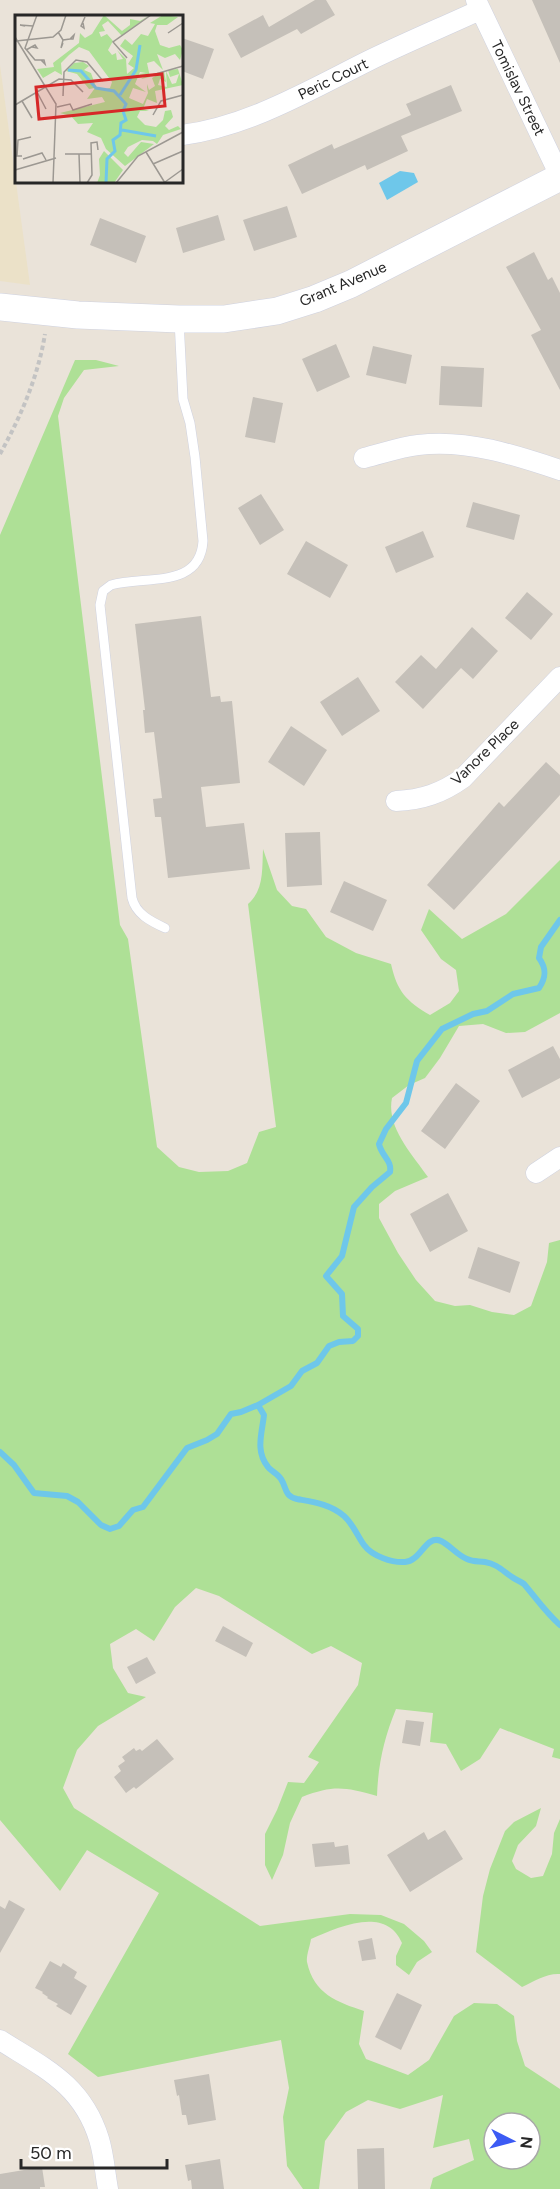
<svg xmlns="http://www.w3.org/2000/svg" width="560" height="2189" viewBox="0 0 560 2189" font-family="Figtree,sans-serif">
	<style>
		.education { fill: #ebe1c8 }
		.green { fill: #aee096; fill-rule: evenodd }
		.water { fill: #6ec7ea }
		.lines { fill: none; stroke-linecap: round; stroke-linejoin: round }
		.stream { stroke: #6ec7ea; stroke-width: 6 }
		.building { fill: #c5c0b9 }
		.lane-casing { stroke: #cfd2e0; stroke-width: 10 }
		.street-casing { stroke: #cfd2e0; stroke-width: 21 }
		.secondary-casing { stroke: #cfd2e0; stroke-width: 28 }
		.path { stroke: #c3c3c3; stroke-width: 4; stroke-dasharray: 4.5 3; stroke-linecap: butt }
		.lane { stroke: #fff; stroke-width: 9 }
		.street { stroke: #fff; stroke-width: 20 }
		.secondary { stroke: #fff; stroke-width: 27 }
		.labels { text-anchor: middle; dominant-baseline: central; stroke-width: 5; stroke-linejoin: round; paint-order: stroke }
		.street-label { font-size: 15px; fill: #272727; stroke: #fff }
		.inset-river { fill: none; stroke: #6ec7ea; stroke-width: 3 }
		.inset-road { fill: none; stroke: #9c9892; stroke-width: 1.5 }
		.view { fill: #d62828; fill-opacity: 0.15; stroke: #d62828; stroke-width: 3 }
		.inset-edge { fill: none; stroke: #272727; stroke-width: 3 }
	</style>
	<rect width="100%" height="100%" fill="#eae3d9"/>
	<path class="education" d="M 0,65 L 30,285 L 0,281 Z"/>
	<path class="green" d="M 75,360 L 96,360 L 119,366 L 84,370 L 64,398 L 58,416 L 120,925 L 128,939 L 157,1147 L 179,1167 L 199,1172 L 228,1171 L 247,1163 L 259,1132 L 276,1127 L 248,904 C 264,890 262,870 263,849 L 277,890 L 292,906 L 306,909 L 326,937 L 356,953 L 391,964 C 397,991 406,1001 430,1015 L 450,1003 L 459,991 L 456,970 L 441,959 L 421,930 L 429,909 L 462,939 L 506,914 L 560,860 L 560,1013 L 525,1032 L 506,1033 L 483,1024 L 459,1026 L 440,1058 L 425,1078 L 409,1085 L 392,1098 C 386,1127 412,1154 428,1177 L 395,1191 L 379,1204 L 379,1218 L 398,1253 L 416,1280 L 435,1301 L 455,1306 L 470,1305 L 492,1312 L 514,1315 L 531,1306 L 547,1262 L 549,1243 L 560,1240 L 560,1759 L 552,1757 L 554,1749 L 500,1728 L 480,1759 L 461,1771 L 446,1744 L 430,1742 L 433,1713 L 396,1709 C 384,1738 378,1765 377,1796 C 344,1787 334,1785 302,1797 L 290,1823 L 283,1855 L 272,1880 L 265,1865 L 265,1834 L 277,1810 L 288,1782 L 304,1783 L 319,1762 L 308,1757 L 358,1685 L 362,1663 L 331,1646 L 312,1654 L 219,1596 L 196,1588 L 175,1607 L 154,1641 L 136,1629 L 110,1644 L 113,1668 L 128,1693 L 146,1697 L 98,1726 L 77,1750 L 63,1788 L 74,1808 L 260,1926 L 350,1914 L 381,1915 L 404,1924 L 424,1941 L 432,1952 L 417,1962 L 409,1975 L 396,1965 L 396,1956 L 402,1943 C 386,1905 338,1927 311,1939 C 310,1946 306,1956 307,1962 C 314,1994 337,2002 364,2011 L 359,2044 L 366,2059 L 408,2075 L 429,2060 L 454,2016 L 474,2003 L 497,2004 L 514,2016 L 517,2041 L 525,2066 L 560,2089 L 560,2189 L 430,2189 L 433,2178 L 474,2160 L 469,2139 L 433,2148 L 443,2095 L 400,2109 L 368,2100 L 346,2112 L 325,2141 L 319,2189 L 303,2189 L 287,2166 L 283,2117 L 289,2088 L 281,2040 L 98,2077 L 68,2054 L 159,1893 L 87,1850 L 60,1891 L 0,1820 L 0,535 ZM 494,2123 L 530,2123 L 530,2159 L 494,2159 Z
		M 541,1808 L 536,1826 L 518,1845 L 512,1861 L 516,1869 L 531,1878 L 543,1876 L 552,1854 L 554,1833 L 560,1819 L 560,1974 C 547,1973 534,1981 522,1987 L 476,1952 L 483,1896 L 490,1869 L 505,1831 L 514,1822 Z"/>
	<path class="water" d="M 400,171 L 414,173 L 418,182 L 387,200 L 379,183 Z"/>
	<g class="lines">
		<path class="stream" d="M 258,1405 L 264,1415 C 262,1433 255,1451 268,1467 C 271,1471 278,1474 281,1479 C 287,1488 284,1496 297,1499 C 313,1502 330,1504 344,1516 C 353,1524 357,1535 364,1545 C 372,1556 392,1563 405,1562 C 421,1561 426,1534 441,1541 C 451,1546 457,1555 467,1559 C 473,1562 479,1561 485,1562 C 497,1564 503,1571 512,1577 C 516,1580 520,1581 524,1584 C 536,1598 546,1613 560,1625
			M 0,1452 L 14,1465 L 34,1493 L 67,1496 L 78,1502 L 101,1525 L 110,1529 L 119,1526 L 133,1510 L 143,1507 L 187,1448 L 207,1440 L 217,1434 L 231,1414 L 241,1412 L 258,1405 L 291,1386 L 302,1371 L 317,1363 L 329,1346 L 339,1342 L 353,1341 L 358,1336 L 358,1329 L 343,1316 L 342,1294 L 326,1276 L 342,1256 L 354,1207 L 372,1187 L 390,1172 C 392,1160 382,1157 379,1144 L 386,1129 L 406,1103 L 417,1061 L 442,1029 L 473,1014 L 487,1011 L 513,994 L 539,988 C 546,978 547,969 539,958 L 541,947 L 560,920"/>
	</g>
	<path class="building" d="M 315,0 L 326,0 L 335,15 L 301,34 L 297,29 L 241,58 L 228,34 L 263,15 L 269,27 Z
		M 532,0 L 560,0 L 560,63 Z
		M 182,38 L 214,49 L 203,79 L 182,71 Z
		M 451,85 L 462,111 L 401,136 L 408,151 L 367,170 L 365,165 L 302,194 L 288,165 L 332,144 L 334,149 L 411,115 L 406,104 Z
		M 287,206 L 297,237 L 254,251 L 243,220 Z
		M 218,215 L 225,240 L 183,253 L 176,228 Z
		M 100,218 L 146,236 L 136,263 L 90,245 Z
		M 534,252 L 548,280 L 552,277 L 560,293 L 560,390 L 531,335 L 541,330 L 506,267 Z
		M 336,344 L 350,377 L 317,392 L 302,359 Z
		M 373,346 L 412,355 L 406,384 L 366,375 Z
		M 441,366 L 484,368 L 482,407 L 439,405 Z
		M 253,397 L 283,403 L 275,443 L 245,437 Z
		M 261,494 L 284,530 L 260,545 L 238,508 Z
		M 473,502 L 520,515 L 514,540 L 466,527 Z
		M 423,531 L 434,557 L 396,573 L 385,547 Z
		M 306,541 L 348,565 L 330,598 L 287,574 Z
		M 527,592 L 553,614 L 531,640 L 505,618 Z
		M 201,616 L 211,697 L 220,696 L 221,702 L 232,701 L 240,783 L 201,787 L 206,827 L 244,823 L 250,869 L 168,878 L 161,817 L 155,817 L 153,799 L 162,798 L 154,732 L 145,733 L 143,710 L 145,710 L 135,624 Z
		M 472,627 L 498,651 L 473,679 L 461,668 L 423,709 L 395,682 L 421,655 L 436,669 Z
		M 358,677 L 380,711 L 342,736 L 320,702 Z
		M 291,726 L 327,750 L 304,786 L 268,762 Z
		M 546,762 L 560,775 L 560,795 L 454,910 L 427,885 L 499,802 L 504,807 Z
		M 320,832 L 322,885 L 287,887 L 285,833 Z
		M 344,881 L 387,900 L 373,931 L 330,912 Z
		M 553,1046 L 560,1059 L 560,1078 L 522,1098 L 508,1070 Z
		M 456,1083 L 480,1101 L 445,1149 L 421,1131 Z
		M 448,1193 L 468,1231 L 430,1252 L 410,1214 Z
		M 478,1247 L 520,1262 L 510,1293 L 468,1278 Z
		M 223,1626 L 253,1643 L 246,1657 L 215,1641 Z
		M 147,1657 L 156,1673 L 136,1684 L 127,1667 Z
		M 406,1720 L 424,1722 L 420,1746 L 402,1743 Z
		M 157,1739 L 174,1759 L 136,1789 L 134,1787 L 126,1793 L 114,1777 L 121,1771 L 118,1766 L 125,1761 L 122,1757 L 134,1748 L 136,1751 L 140,1749 L 142,1751 Z
		M 445,1830 L 463,1859 L 410,1892 L 387,1855 L 424,1832 L 428,1840 Z
		M 334,1842 L 335,1847 L 348,1845 L 350,1864 L 315,1867 L 312,1844 Z
		M 9,1900 L 25,1909 L 0,1953 L 0,1906 L 5,1909 Z
		M 372,1938 L 376,1959 L 362,1961 L 358,1941 Z
		M 50,1961 L 61,1967 L 63,1963 L 77,1972 L 74,1978 L 87,1986 L 71,2015 L 56,2006 L 58,2004 L 47,1998 L 48,1997 L 42,1993 L 43,1992 L 35,1988 Z
		M 397,1993 L 422,2005 L 401,2050 L 375,2037 Z
		M 209,2074 L 216,2120 L 188,2125 L 186,2115 L 182,2115 L 179,2095 L 177,2096 L 174,2080 Z
		M 384,2148 L 385,2189 L 358,2189 L 357,2149 Z
		M 220,2159 L 224,2189 L 192,2189 L 191,2180 L 188,2181 L 185,2165 Z
		M 42,2167 L 45,2187 L 40,2187 L 40,2189 L 0,2189 L 0,2174 Z"/>
	<g class="lines">
		<defs>
			<path id="lane" d="M 165,928 C 150,921 136,914 132,898 L 100,605 L 103,591 L 111,585 C 144,575 200,590 203,541 L 195,457 L 190,423 L 183,399 L 179,320"/>
			<path id="street" d="M 476,0 L 560,176
				M 182,135 C 249,126 308,91 368,61 C 405,43 443,27 480,10
				M 364,458 C 381,454 400,447 418,445 C 467,439 515,455 560,470
				M 396,801 C 422,800 442,793 463,778 L 560,677
				M 536,1173 L 560,1157
				M 0,2040 C 44,2068 82,2084 99,2139 C 104,2155 105,2173 108,2189"/>
			<path id="secondary" d="M 0,307 L 78,315 L 179,319 L 224,319 L 277,311 L 315,299 L 351,284 L 560,177"/>
		</defs>
		<use href="#lane" class="lane-casing"/>
		<use href="#street" class="street-casing"/>
		<use href="#secondary" class="secondary-casing"/>
		<path class="path" d="M 0,454 C 21,416 38,377 45,334"/>
		<use href="#lane" class="lane"/>
		<use href="#street" class="street"/>
		<use href="#secondary" class="secondary"/>
	</g>
	<g class="labels">
		<g class="street-label">
			<text transform="translate(333 79) rotate(-26)">Peric Court</text>
			<text transform="translate(518 88) rotate(64)">Tomislav Street</text>
			<text transform="translate(343 284) rotate(-23)">Grant Avenue</text>
			<text transform="translate(485 752) rotate(-44)">Vanore Place</text>
		</g>
	</g>
	<g transform="translate(15 15)">
		<rect width="168" height="168" fill="#eae3d9"/>
		<path d="M 89,0 L 107,16 L 115,10 L 115,4 L 125,6 L 135,0 L 107,21 L 93,6 L 87,10 L 90,16 L 84,17 L 86,22 L 92,19 L 98,26 L 93,35 L 97,40 L 101,38 L 102,45 L 108,44 L 102,35 L 111,44 L 112,59 L 119,53 L 113,49 L 118,41 L 105,31 L 110,24 L 117,30 L 126,19 L 133,21 L 140,9 L 135,8 L 148,0 L 163,2 L 152,10 L 142,10 L 140,16 L 145,30 L 154,33 L 165,30 L 168,35 L 165,45 L 160,39 L 150,43 L 142,39 L 148,55 L 139,46 L 132,48 L 135,62 L 126,64 L 129,62 L 124,59 L 131,58 L 125,57 L 120,69 L 131,77 L 118,73 L 114,83 L 128,89 L 133,78 L 132,72 L 132,69 L 134,75 L 140,71 L 137,63 L 149,56 L 151,67 L 145,64 L 143,70 L 152,72 L 151,56 L 157,69 L 161,68 L 164,59 L 155,62 L 153,55 L 163,54 L 168,70 L 140,76 L 142,88 L 132,84 L 128,94 L 134,96 L 125,96 L 122,102 L 130,110 L 141,112 L 148,105 L 150,96 L 156,95 L 158,102 L 150,111 L 154,115 L 163,111 L 166,114 L 148,120 L 142,129 L 138,126 L 127,125 L 113,132 L 109,138 L 113,142 L 126,127 L 139,129 L 110,151 L 91,134 L 86,123 L 72,117 L 78,108 L 63,109 L 56,101 L 45,98 L 90,87 L 87,82 L 72,84 L 80,73 L 74,74 L 62,59 L 51,56 L 59,48 L 68,47 L 74,51 L 69,55 L 76,58 L 81,72 L 86,75 L 95,73 L 97,67 L 74,36 L 64,32 L 54,40 L 46,48 L 47,60 L 40,56 L 28,63 L 22,54 L 39,52 L 38,48 L 64,28 L 65,18 L 70,23 L 77,19 ZM 89,136 L 108,155 L 99,168 L 82,168 L 85,160 L 84,144 Z" fill="#aee096"/>
		<path class="inset-river" d="M 53,55 L 66,56 L 81,73 L 99,76 L 111,89 L 108,96 L 111,105 L 106,108 L 105,120 L 98,125 L 100,136 L 92,144 L 91,168M 105,80 L 121,55 L 125,30M 107,115 L 141,121"/>
		<path class="inset-road" d="M 22,0 L 10,33 L 20,45 L 29,45 L 30,49 L 26,45M 46,0 L 74,0M 68,8 L 69,13 L 66,11 L 70,2M 10,11 L 5,10 L 18,11M 43,17 L 48,25 L 46,33 L 48,28M 153,18 L 168,8M 0,22 L 41,89 L 38,168M 48,25 L 55,24 L 58,24 L 59,20 L 55,24M 1,26 L 38,22 L 46,15 L 51,0M 11,35 L 20,30 L 22,33 L 17,32M 112,43 L 98,27 L 136,0M 137,60 L 168,51M 22,77 L 31,94M 48,81 L 49,57 L 61,45 L 72,47 L 88,66M 7,86 L 17,103M 0,90 L 44,64 L 56,65 L 68,77M 42,92 L 55,89 L 58,95 L 77,89M 138,100 L 146,86 L 168,80M 131,137 L 150,168M 50,139 L 76,139M 64,139 L 65,168M 7,141 L 2,141 L 3,125 L 16,122M 8,144 L 27,138 L 31,145M 138,149 L 168,136M 0,155 L 41,143M 150,167 L 168,154M 72,168 L 77,160 L 76,128 L 82,127 L 83,135M 101,168 L 123,141 L 168,117"/>
		<path class="view" d="M 147,59 L 150,91 L 24,104 L 21,72 Z"/>
		<rect width="168" height="168" class="inset-edge"/>
	</g>
	<g transform="translate(512 2141) rotate(96)"><circle r="28" fill="#ffffff" stroke="#a9a9a9" stroke-width="1.5"/>
	<path d="M0-4.5L10 22L0 15L-10 22Z" fill="#3c5bf4"/>
	<text y="-9" font-size="16" font-weight="bold" text-anchor="middle" fill="#272727">N</text>
	</g>
	<path d="M21 2159v9h146v-9" fill="none" stroke="#272727" stroke-width="3"/>
	<text x="30" y="2159" font-size="18" fill="#272727" stroke="#ffffff" stroke-width="4.5" paint-order="stroke">50 m</text>
</svg>
